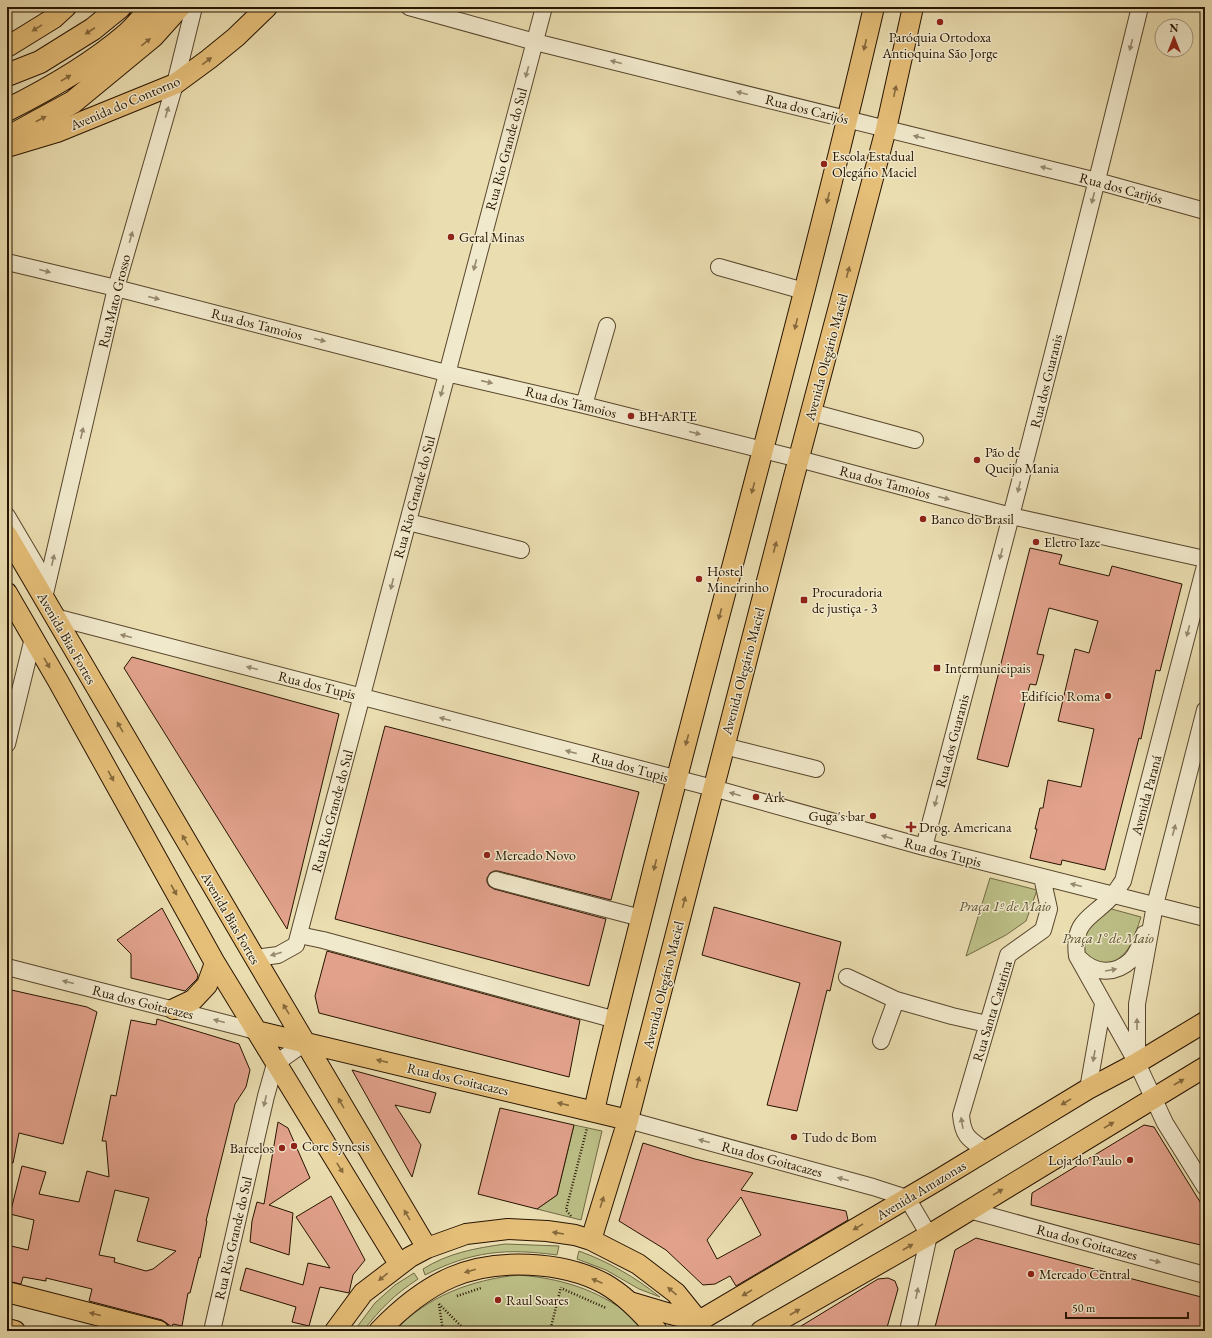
<svg xmlns="http://www.w3.org/2000/svg" width="1212" height="1338" viewBox="0 0 1212 1338" font-family="'EB Garamond',serif">
	<style>
		.green { fill: #bcbf87; stroke: #726a44 }
		.building { fill: #e1a18b; stroke: #271400; fill-rule: evenodd }
		.lines { fill: none; stroke-linecap: round; stroke-linejoin: round }
		.minor-casing { stroke: #58462c; stroke-width: 18 }
		.major-casing { stroke: #271400; stroke-width: 22 }
		.highway-casing { stroke: #271400; stroke-width: 24 }
		.path { stroke: #271400; stroke-width: 2.5; stroke-dasharray: 1 2; stroke-linecap: butt }
		.minor { stroke: #f1e9cc; stroke-width: 16 }
		.major { stroke: #e5be78; stroke-width: 20 }
		.highway { stroke: #e5be78; stroke-width: 22 }
		.oneway { fill: #86693c }
		.oneway2 { fill: #968970 }
		.poi-dot { fill: #8f2418; stroke: #f1e9cc; stroke-width: 1.5 }
		.labels { text-anchor: middle; dominant-baseline: central; stroke-width: 3; stroke-linejoin: round; paint-order: stroke }
		.poi-label { font-size: 14px; fill: #271400; stroke: #f1e9cc; text-anchor: start }
		.street-label { font-size: 14px; fill: #271400; stroke: #f1e9cc }
		.park-label { font-size: 14px; font-style: italic; fill: #5b502f; stroke: #f1e9cc }
	</style>
	<rect width="100%" height="100%" fill="#eaddb0"/>
	<filter id="stains"><feTurbulence type="fractalNoise" baseFrequency=".005" numOctaves="4"/><feColorMatrix values="0 0 0 0 .2 0 0 0 0 .09 0 0 0 0 .02 0 0 0 .5 -.17"/></filter>
	<radialGradient id="worn" r=".72"><stop offset=".6" stop-color="#630" stop-opacity="0"/><stop offset="1" stop-color="#630" stop-opacity=".3"/></radialGradient>
	<path class="green" d="M 990,878 L 1037,890 L 1026,921 L 1006,935 L 966,956 Z
		M 1108,908 L 1141,917 C 1134,938 1130,956 1107,965 L 1083,956 L 1082,935 Z
		M 574,1125 L 602,1131 L 581,1220 L 537,1209 L 557,1195 Z
		M 505,1244 L 559,1246 L 557,1255 C 506,1248 472,1251 425,1275 L 423,1269 C 448,1253 476,1248 505,1244 Z
		M 579,1251 C 609,1262 635,1277 660,1297 L 639,1289 L 606,1270 L 577,1259 Z
		M 414,1273 L 418,1279 C 394,1295 381,1308 363,1331 L 354,1331 L 375,1303 L 395,1285 Z
		M 518,1275 C 559,1278 597,1289 630,1315 C 635,1319 640,1326 644,1331 L 395,1331 C 427,1296 471,1280 518,1275 Z"/>
	<path class="building" d="M 1030,548 L 1062,555 L 1059,564 L 1109,576 L 1112,566 L 1182,584 L 1160,671 L 1156,670 L 1141,739 L 1139,738 L 1105,870 L 1062,860 L 1061,865 L 1030,858 L 1037,829 L 1035,829 L 1040,808 L 1043,808 L 1048,780 L 1081,787 L 1094,729 L 1058,721 L 1075,649 L 1089,653 L 1098,621 L 1049,608 L 1037,654 L 1044,655 L 1036,685 L 1030,684 L 1008,767 L 977,759 Z
		M 132,657 L 339,714 L 287,929 L 124,668 Z
		M 385,726 L 639,792 L 611,900 L 498,871 L 494,871 L 490,873 L 487,878 L 487,882 L 489,886 L 494,889 L 606,919 L 589,986 L 335,919 Z
		M 714,907 L 841,942 L 830,991 L 827,990 L 797,1111 L 767,1105 L 800,983 L 702,955 Z
		M 162,908 L 198,975 L 197,979 L 185,991 L 131,978 L 131,954 L 117,940 Z
		M 327,951 L 580,1020 L 569,1077 L 319,1013 L 315,996 Z
		M 7,989 L 87,1007 L 97,1012 L 63,1144 L 19,1133 L 13,1163 L 7,1163 Z
		M 157,1019 L 239,1044 L 250,1070 L 246,1087 L 235,1104 L 206,1221 L 207,1221 L 200,1258 L 199,1257 L 190,1293 L 188,1293 L 182,1326 L 173,1324 L 172,1327 L 162,1320 L 89,1301 L 92,1289 L 46,1278 L 46,1281 L 23,1277 L 21,1284 L 7,1281 L 7,1245 L 28,1250 L 34,1220 L 10,1214 L 22,1166 L 46,1172 L 39,1194 L 79,1202 L 87,1171 L 109,1177 L 106,1141 L 102,1141 L 111,1095 L 116,1096 L 131,1020 L 156,1025 ZM 115,1190 L 149,1198 L 137,1241 L 176,1251 L 153,1269 L 146,1271 L 114,1262 L 115,1258 L 99,1255 Z
		M 352,1070 L 436,1093 L 430,1113 L 395,1105 L 421,1145 L 412,1177 Z
		M 500,1108 L 574,1125 L 557,1195 L 537,1209 L 478,1194 Z
		M 278,1122 L 288,1128 L 310,1178 L 269,1205 L 293,1213 L 289,1255 L 250,1242 L 252,1221 L 257,1202 L 264,1204 Z
		M 1144,1125 L 1154,1127 L 1205,1210 L 1205,1246 L 1031,1205 L 1032,1193 Z
		M 643,1143 L 695,1159 L 753,1173 L 741,1190 L 846,1211 L 848,1220 L 736,1286 L 730,1276 L 715,1284 L 703,1285 L 666,1250 L 619,1221 ZM 741,1197 L 761,1235 L 717,1259 L 707,1240 Z
		M 331,1196 L 365,1260 L 353,1275 L 349,1293 L 320,1287 L 309,1326 L 292,1322 L 296,1307 L 240,1290 L 246,1268 L 303,1285 L 308,1263 L 330,1268 L 296,1217 Z
		M 976,1238 L 1205,1298 L 1205,1331 L 934,1331 L 955,1250 Z
		M 888,1278 L 895,1281 L 898,1289 L 886,1331 L 793,1331 L 878,1279 Z"/>
	<g class="lines">
		<defs>
			<path id="minor" d="M 409,7 L 535,42 L 1097,181 L 1205,211
				M 7,262 L 116,288 L 446,373 L 584,405 L 799,459 L 1011,516 L 1205,559
				M 719,267 L 804,291
				M 584,405 L 607,326
				M 811,412 L 915,440
				M 7,516 L 36,565 L 37,586
				M 408,522 L 521,550
				M 1205,566 L 1123,881 C 1120,885 1117,890 1114,894 C 1094,918 1072,918 1077,956 L 1137,1063 L 1165,1123 L 1205,1187
				M 44,598 L 116,288 L 175,84 L 194,7
				M 55,617 L 713,788 L 924,847 L 1205,918
				M 7,744 L 33,638
				M 724,746 L 816,769
				M 924,847 C 998,568 1071,288 1140,7
				M 496,880 L 641,918
				M 299,935 L 323,940 L 616,1020
				M 255,958 L 278,955 L 296,945 L 544,7
				M 1080,959 C 1095,974 1115,975 1131,960 C 1137,954 1141,943 1144,934
				M 7,967 L 256,1031
				M 847,977 L 896,1000
				M 881,1041 L 896,1000 L 952,1016 L 987,1024
				M 1137,1061 L 1137,1004 L 1155,905 L 1205,710
				M 1088,1089 L 1103,1004
				M 628,1120 L 873,1187 L 907,1198 L 929,1235 L 908,1331
				M 986,1151 C 969,1139 963,1137 961,1115 L 1008,955 L 1043,930 L 1049,909 L 1042,877
				M 969,1210 L 1205,1275
				M 212,1331 L 266,1096 L 275,1064 L 306,1042"/>
			<path id="major" d="M 7,47 L 54,18 L 66,7
				M 7,147 L 57,132 L 175,84 L 209,59 L 236,37 L 267,7
				M 7,535 L 255,958 L 427,1248
				M 7,593 L 58,681 L 215,963 L 399,1264
				M 174,1009 L 193,1000 L 207,985 L 215,963
				M 256,1031 L 628,1120
				M 594,1111 C 612,1030 634,948 654,867 C 727,580 807,295 874,7
				M 591,1240 L 628,1120 L 792,484 L 886,129 L 913,7
				M 7,1292 L 159,1331
				M 630,1302 L 667,1313 L 699,1321 L 938,1180 L 1088,1089 L 1137,1063 L 1205,1022
				M 7,1329 L 15,1331
				M 335,1331 L 363,1293 L 410,1257 L 427,1248 L 466,1234 L 508,1229 L 547,1231 L 575,1235 L 591,1240 L 638,1264 L 676,1293 L 701,1324
				M 379,1331 C 400,1309 424,1289 452,1277 C 496,1258 563,1261 605,1284 C 626,1296 642,1313 657,1331
				M 761,1331 L 929,1235 L 1205,1067"/>
			<path id="highway" d="M 7,75 L 40,62 L 93,29 L 120,7
				M 7,110 C 49,89 91,65 127,34 C 136,26 144,16 152,7
				M 7,138 L 73,102 L 153,36 L 179,7"/>
		</defs>
		<use href="#minor" class="minor-casing"/>
		<use href="#major" class="major-casing"/>
		<use href="#highway" class="highway-casing"/>
		<path class="path" d="M 571,1216 L 566,1210 L 587,1128
			M 563,1289 L 606,1308
			M 457,1296 L 481,1288
			M 439,1304 L 466,1331
			M 439,1304 L 443,1331
			M 550,1331 L 561,1287"/>
		<use href="#minor" class="minor"/>
		<use href="#major" class="major"/>
		<use href="#highway" class="highway"/>
	</g>
	<defs><path id="oneway-solid" d="M-6-.8H1V-3.2L6.5 0L1 3.2V.8H-6Z"/></defs>
	<g class="oneway">
		<use href="#oneway-solid" transform="translate(37 28) rotate(148)"/>
		<use href="#oneway-solid" transform="translate(90 31) rotate(147)"/>
		<use href="#oneway-solid" transform="translate(146 42) rotate(-39)"/>
		<use href="#oneway-solid" transform="translate(865 45) rotate(103)"/>
		<use href="#oneway-solid" transform="translate(207 61) rotate(-37)"/>
		<use href="#oneway-solid" transform="translate(66 78) rotate(-31)"/>
		<use href="#oneway-solid" transform="translate(895 91) rotate(-78)"/>
		<use href="#oneway-solid" transform="translate(41 119) rotate(-28)"/>
		<use href="#oneway-solid" transform="translate(828 198) rotate(104)"/>
		<use href="#oneway-solid" transform="translate(848 272) rotate(-75)"/>
		<use href="#oneway-solid" transform="translate(796 324) rotate(104)"/>
		<use href="#oneway-solid" transform="translate(753 488) rotate(105)"/>
		<use href="#oneway-solid" transform="translate(775 547) rotate(-75)"/>
		<use href="#oneway-solid" transform="translate(720 614) rotate(105)"/>
		<use href="#oneway-solid" transform="translate(47 663) rotate(60)"/>
		<use href="#oneway-solid" transform="translate(120 727) rotate(-120)"/>
		<use href="#oneway-solid" transform="translate(687 740) rotate(105)"/>
		<use href="#oneway-solid" transform="translate(111 776) rotate(61)"/>
		<use href="#oneway-solid" transform="translate(185 840) rotate(-120)"/>
		<use href="#oneway-solid" transform="translate(655 865) rotate(104)"/>
		<use href="#oneway-solid" transform="translate(174 890) rotate(61)"/>
		<use href="#oneway-solid" transform="translate(684 902) rotate(-76)"/>
		<use href="#oneway-solid" transform="translate(286 1009) rotate(-121)"/>
		<use href="#oneway-solid" transform="translate(382 1061) rotate(-167)"/>
		<use href="#oneway-solid" transform="translate(638 1082) rotate(-76)"/>
		<use href="#oneway-solid" transform="translate(1179 1082) rotate(-30)"/>
		<use href="#oneway-solid" transform="translate(1066 1102) rotate(149)"/>
		<use href="#oneway-solid" transform="translate(341 1103) rotate(-120)"/>
		<use href="#oneway-solid" transform="translate(563 1104) rotate(-167)"/>
		<use href="#oneway-solid" transform="translate(1109 1125) rotate(-31)"/>
		<use href="#oneway-solid" transform="translate(340 1168) rotate(58)"/>
		<use href="#oneway-solid" transform="translate(998 1192) rotate(-31)"/>
		<use href="#oneway-solid" transform="translate(602 1202) rotate(-72)"/>
		<use href="#oneway-solid" transform="translate(407 1215) rotate(-120)"/>
		<use href="#oneway-solid" transform="translate(858 1227) rotate(149)"/>
		<use href="#oneway-solid" transform="translate(558 1233) rotate(-171)"/>
		<use href="#oneway-solid" transform="translate(908 1247) rotate(-30)"/>
		<use href="#oneway-solid" transform="translate(470 1271) rotate(164)"/>
		<use href="#oneway-solid" transform="translate(383 1277) rotate(141)"/>
		<use href="#oneway-solid" transform="translate(597 1281) rotate(-157)"/>
		<use href="#oneway-solid" transform="translate(672 1291) rotate(-140)"/>
		<use href="#oneway-solid" transform="translate(747 1293) rotate(149)"/>
		<use href="#oneway-solid" transform="translate(795 1312) rotate(-30)"/>
		<use href="#oneway-solid" transform="translate(95 1314) rotate(-166)"/>
	</g>
	<g class="oneway2">
		<use href="#oneway-solid" transform="translate(1131 45) rotate(104)"/>
		<use href="#oneway-solid" transform="translate(616 62) rotate(-166)"/>
		<use href="#oneway-solid" transform="translate(527 72) rotate(105)"/>
		<use href="#oneway-solid" transform="translate(742 93) rotate(-166)"/>
		<use href="#oneway-solid" transform="translate(167 112) rotate(-74)"/>
		<use href="#oneway-solid" transform="translate(919 137) rotate(-166)"/>
		<use href="#oneway-solid" transform="translate(1046 168) rotate(-166)"/>
		<use href="#oneway-solid" transform="translate(1093 198) rotate(104)"/>
		<use href="#oneway-solid" transform="translate(131 237) rotate(-74)"/>
		<use href="#oneway-solid" transform="translate(475 265) rotate(105)"/>
		<use href="#oneway-solid" transform="translate(45 271) rotate(14)"/>
		<use href="#oneway-solid" transform="translate(154 298) rotate(14)"/>
		<use href="#oneway-solid" transform="translate(320 340) rotate(14)"/>
		<use href="#oneway-solid" transform="translate(487 382) rotate(13)"/>
		<use href="#oneway-solid" transform="translate(442 391) rotate(105)"/>
		<use href="#oneway-solid" transform="translate(82 433) rotate(-77)"/>
		<use href="#oneway-solid" transform="translate(695 433) rotate(14)"/>
		<use href="#oneway-solid" transform="translate(1019 487) rotate(104)"/>
		<use href="#oneway-solid" transform="translate(944 498) rotate(15)"/>
		<use href="#oneway-solid" transform="translate(1001 554) rotate(105)"/>
		<use href="#oneway-solid" transform="translate(53 560) rotate(-77)"/>
		<use href="#oneway-solid" transform="translate(392 584) rotate(104)"/>
		<use href="#oneway-solid" transform="translate(1188 631) rotate(105)"/>
		<use href="#oneway-solid" transform="translate(126 636) rotate(-166)"/>
		<use href="#oneway-solid" transform="translate(252 668) rotate(-166)"/>
		<use href="#oneway-solid" transform="translate(445 719) rotate(-165)"/>
		<use href="#oneway-solid" transform="translate(571 752) rotate(-165)"/>
		<use href="#oneway-solid" transform="translate(735 794) rotate(-164)"/>
		<use href="#oneway-solid" transform="translate(936 801) rotate(105)"/>
		<use href="#oneway-solid" transform="translate(1174 830) rotate(-75)"/>
		<use href="#oneway-solid" transform="translate(887 837) rotate(-164)"/>
		<use href="#oneway-solid" transform="translate(1076 885) rotate(-166)"/>
		<use href="#oneway-solid" transform="translate(276 954) rotate(164)"/>
		<use href="#oneway-solid" transform="translate(1111 970) rotate(-10)"/>
		<use href="#oneway-solid" transform="translate(68 982) rotate(-166)"/>
		<use href="#oneway-solid" transform="translate(219 1021) rotate(-165)"/>
		<use href="#oneway-solid" transform="translate(1137 1024) rotate(-90)"/>
		<use href="#oneway-solid" transform="translate(1094 1056) rotate(100)"/>
		<use href="#oneway-solid" transform="translate(265 1101) rotate(103)"/>
		<use href="#oneway-solid" transform="translate(962 1123) rotate(-100)"/>
		<use href="#oneway-solid" transform="translate(704 1141) rotate(-165)"/>
		<use href="#oneway-solid" transform="translate(843 1179) rotate(-165)"/>
		<use href="#oneway-solid" transform="translate(1155 1261) rotate(15)"/>
		<use href="#oneway-solid" transform="translate(917 1293) rotate(-78)"/>
	</g>
	<g class="poi-dot">
		<circle cx="940" cy="22" r="4"/>
		<circle cx="824" cy="164" r="4"/>
		<circle cx="451" cy="237" r="4"/>
		<circle cx="631" cy="416" r="4"/>
		<circle cx="977" cy="460" r="4"/>
		<circle cx="923" cy="519" r="4"/>
		<circle cx="1036" cy="542" r="4"/>
		<circle cx="699" cy="579" r="4"/>
		<rect x="800" y="596" width="8" height="8" rx="2"/>
		<rect x="933" y="664" width="8" height="8" rx="2"/>
		<circle cx="1108" cy="696" r="4"/>
		<circle cx="756" cy="797" r="4"/>
		<circle cx="873" cy="816" r="4"/>
		<path d="M909 821h4v4h4v4h-4v4h-4v-4h-4v-4h4z"/>
		<circle cx="487" cy="855" r="4"/>
		<circle cx="794" cy="1137" r="4"/>
		<circle cx="294" cy="1146" r="4"/>
		<circle cx="282" cy="1148" r="4"/>
		<circle cx="1130" cy="1160" r="4"/>
		<circle cx="1031" cy="1274" r="4"/>
		<circle cx="498" cy="1300" r="4"/>
	</g>
	<g class="labels">
		<g class="poi-label">
			<text x="940" y="37" text-anchor="middle">Paróquia Ortodoxa<tspan x="940" dy="16">Antioquina São Jorge</tspan></text>
			<text x="832" y="156">Escola Estadual<tspan x="832" dy="16">Olegário Maciel</tspan></text>
			<text x="459" y="237">Geral Minas</text>
			<text x="639" y="416">BH ARTE</text>
			<text x="985" y="452">Pão de<tspan x="985" dy="16">Queijo Mania</tspan></text>
			<text x="931" y="519">Banco do Brasil</text>
			<text x="1044" y="542">Eletro Iaze</text>
			<text x="707" y="571">Hostel<tspan x="707" dy="16">Mineirinho</tspan></text>
			<text x="812" y="592">Procuradoria<tspan x="812" dy="16">de justiça - 3</tspan></text>
			<text x="945" y="668">Intermunicipais</text>
			<text x="1100" y="696" text-anchor="end">Edifício Roma</text>
			<text x="764" y="797">Ark</text>
			<text x="865" y="816" text-anchor="end">Guga's bar</text>
			<text x="919" y="827">Drog. Americana</text>
			<text x="495" y="855">Mercado Novo</text>
			<text x="802" y="1137">Tudo de Bom</text>
			<text x="302" y="1146">Core Synesis</text>
			<text x="274" y="1148" text-anchor="end">Barcelos</text>
			<text x="1122" y="1160" text-anchor="end">Loja do Paulo</text>
			<text x="1039" y="1274">Mercado Central</text>
			<text x="506" y="1300">Raul Soares</text>
		</g>
		<g class="street-label">
			<text transform="translate(125 103) rotate(-23)">Avenida do Contorno</text>
			<text transform="translate(807 109) rotate(14)">Rua dos Carijós</text>
			<text transform="translate(506 149) rotate(-75)">Rua Rio Grande do Sul</text>
			<text transform="translate(1121 188) rotate(15)">Rua dos Carijós</text>
			<text transform="translate(114 301) rotate(-76)">Rua Mato Grosso</text>
			<text transform="translate(257 324) rotate(14)">Rua dos Tamoios</text>
			<text transform="translate(826 357) rotate(-75)">Avenida Olegário Maciel</text>
			<text transform="translate(1046 381) rotate(-76)">Rua dos Guaranis</text>
			<text transform="translate(571 402) rotate(14)">Rua dos Tamoios</text>
			<text transform="translate(885 482) rotate(15)">Rua dos Tamoios</text>
			<text transform="translate(414 497) rotate(-75)">Rua Rio Grande do Sul</text>
			<text transform="translate(67 638) rotate(60)">Avenida Bias Fortes</text>
			<text transform="translate(743 671) rotate(-75)">Avenida Olegário Maciel</text>
			<text transform="translate(317 685) rotate(14)">Rua dos Tupis</text>
			<text transform="translate(952 741) rotate(-75)">Rua dos Guaranis</text>
			<text transform="translate(630 767) rotate(15)">Rua dos Tupis</text>
			<text transform="translate(1146 795) rotate(-75)">Avenida Paraná</text>
			<text transform="translate(332 811) rotate(-75)">Rua Rio Grande do Sul</text>
			<text transform="translate(943 852) rotate(15)">Rua dos Tupis</text>
			<text transform="translate(231 918) rotate(60)">Avenida Bias Fortes</text>
			<text transform="translate(663 985) rotate(-76)">Avenida Olegário Maciel</text>
			<text transform="translate(143 1002) rotate(14)">Rua dos Goitacazes</text>
			<text transform="translate(992 1011) rotate(-73)">Rua Santa Catarina</text>
			<text transform="translate(458 1079) rotate(13)">Rua dos Goitacazes</text>
			<text transform="translate(772 1159) rotate(15)">Rua dos Goitacazes</text>
			<text transform="translate(921 1190) rotate(-31)">Avenida Amazonas</text>
			<text transform="translate(233 1238) rotate(-77)">Rua Rio Grande do Sul</text>
			<text transform="translate(1087 1242) rotate(15)">Rua dos Goitacazes</text>
		</g>
		<g class="park-label">
			<text x="1005" y="906">Praça 1º de Maio</text>
			<text x="1108" y="938">Praça 1° de Maio</text>
		</g>
	</g>
	<rect width="1212" height="1338" fill="none" stroke="#eaddb0" stroke-width="24"/>
	<rect x="8" y="8" width="1196" height="1322" fill="none" stroke="#271400" stroke-width="2"/>
	<rect x="12" y="12" width="1188" height="1314" fill="none" stroke="#271400"/>
	<g transform="translate(1174 38)"><circle r="19" fill="#f1e9cc" stroke="#a0947a"/>
	<path d="M0-3L7 15L0 10L-7 15Z" fill="#8f2418"/>
	<text y="-6" font-size="11" font-weight="bold" text-anchor="middle" fill="#271400">N</text>
	</g>
	<path d="M1066 1312v6h122v-6" fill="none" stroke="#271400" stroke-width="2"/>
	<text x="1072" y="1312" font-size="12" fill="#271400" stroke="#f1e9cc" stroke-width="3" paint-order="stroke">50 m</text>
	<rect width="100%" height="100%" filter="url(#stains)"/>
	<rect width="100%" height="100%" fill="url(#worn)"/>
</svg>
